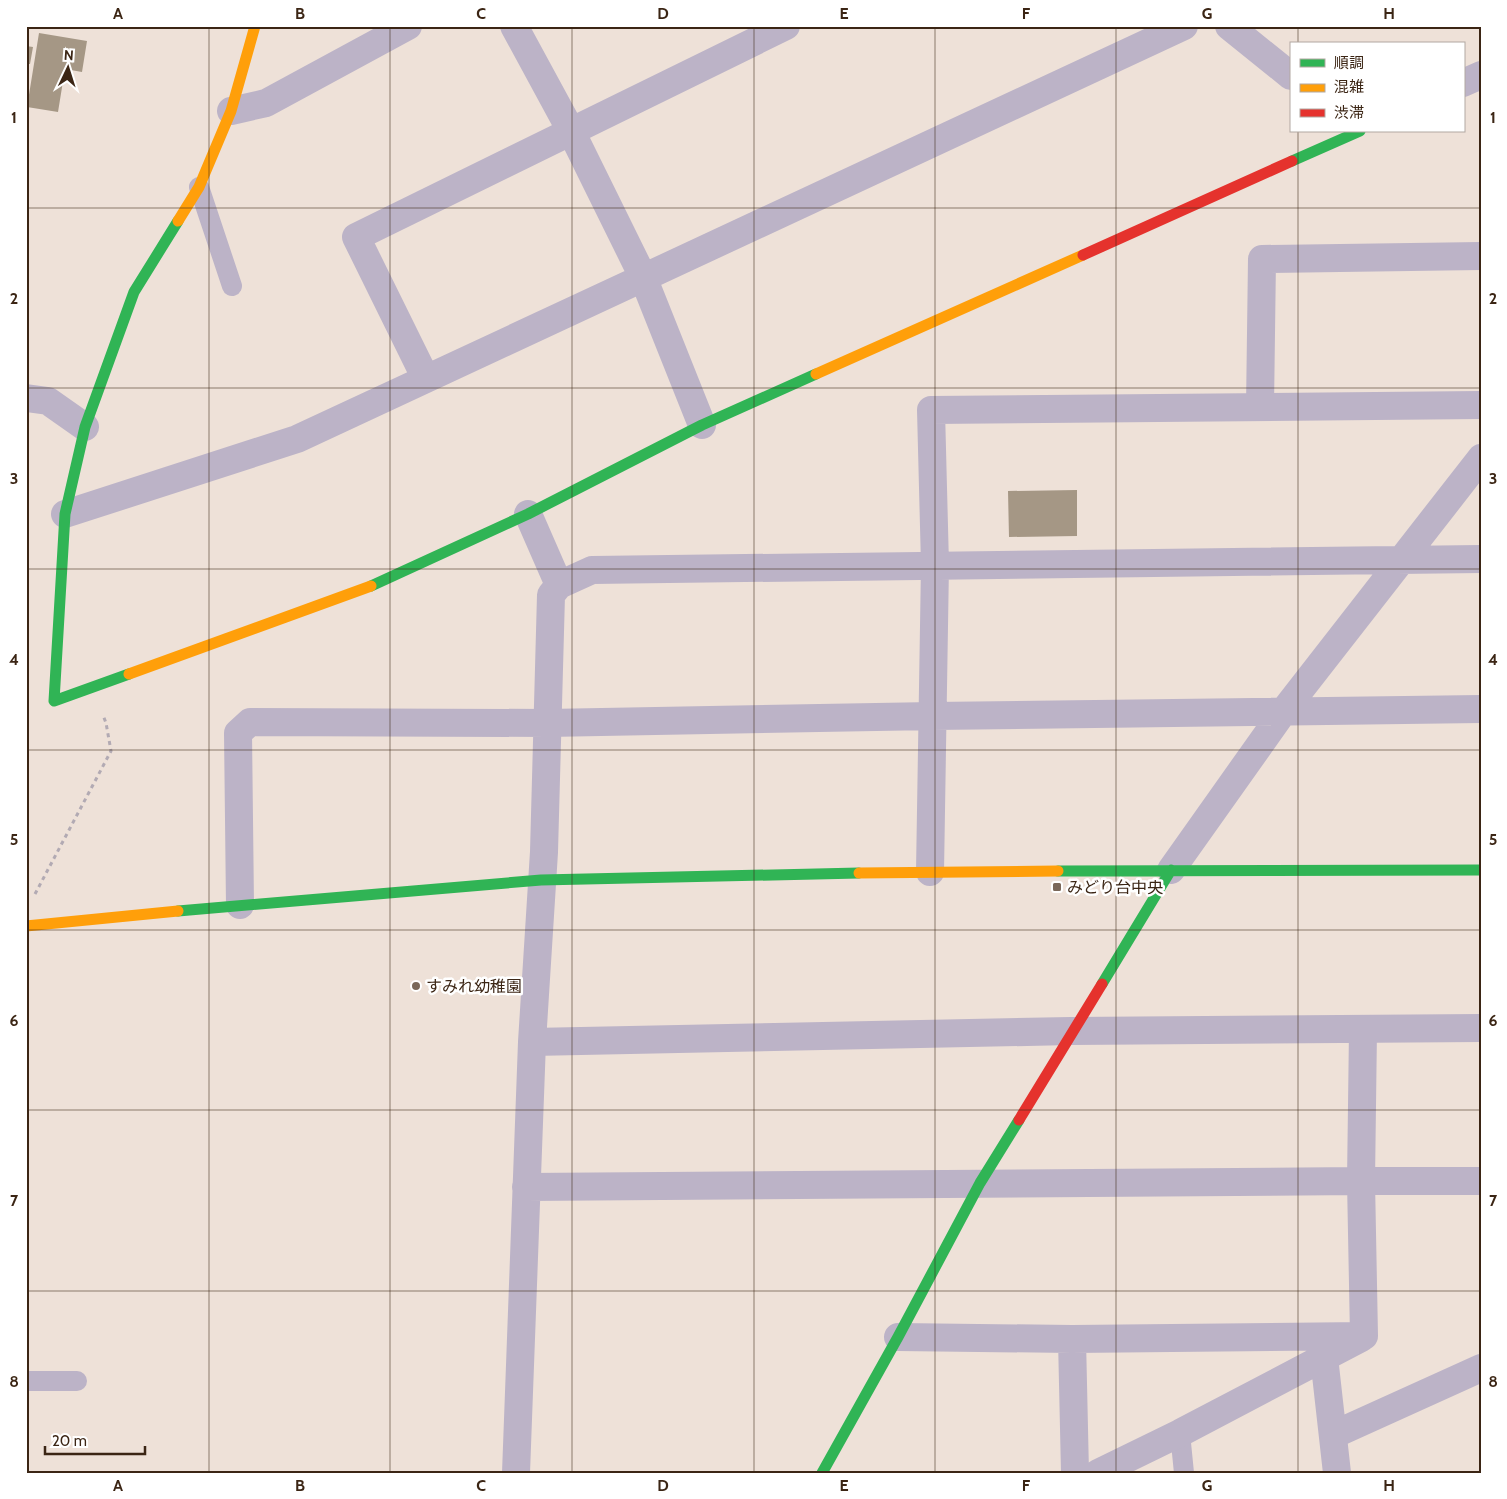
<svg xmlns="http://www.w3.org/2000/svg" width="1507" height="1499" viewBox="0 0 1507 1499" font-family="Cabin,'Noto Sans JP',sans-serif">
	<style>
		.building { fill: #a59785 }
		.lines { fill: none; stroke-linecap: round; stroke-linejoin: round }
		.path { stroke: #b2aab3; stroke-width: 3; stroke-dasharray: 4 4; stroke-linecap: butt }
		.lane { stroke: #bcb3c7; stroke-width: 20 }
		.street { stroke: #bcb3c7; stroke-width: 28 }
		.fast { stroke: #30b455; stroke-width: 11 }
		.slow { stroke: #ff9f0a; stroke-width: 11 }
		.jam { stroke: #e5322d; stroke-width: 11 }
		.grid { fill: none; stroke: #3b2514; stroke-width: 1; stroke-opacity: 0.55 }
		.poi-dot { fill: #7a6759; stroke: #fff; stroke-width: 2 }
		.labels { text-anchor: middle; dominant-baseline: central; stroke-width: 5; stroke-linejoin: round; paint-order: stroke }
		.poi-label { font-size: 16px; fill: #3b2514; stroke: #fff; text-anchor: start }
		.neatline { fill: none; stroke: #3b2514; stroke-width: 2 }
		.grid-label { font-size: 16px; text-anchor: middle; font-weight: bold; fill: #3b2514 }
	</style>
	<rect width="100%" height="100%" fill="#eee1d8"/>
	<path class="building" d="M 39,33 L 87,41 L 82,72 L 65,69 L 58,112 L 27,107 Z
		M 26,46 L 33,47 L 30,64 L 26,64 Z
		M 1077,490 L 1077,536 L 1009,537 L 1008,491 Z"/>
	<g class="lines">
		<path class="path" d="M 35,894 L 111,751 L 106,723 L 103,715"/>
		<path class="lane" d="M 199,187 L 232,286
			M 26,1381 L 77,1381
			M 1180,1433 L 1184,1473"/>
		<path class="street" d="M 514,26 L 571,131 L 643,277 L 702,425
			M 1229,26 L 1291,76
			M 1463,83 L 1481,75
			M 231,111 L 266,103 L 408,26
			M 426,379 L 356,237 L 786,26
			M 26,398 L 48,401 L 85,427
			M 1260,407 L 1262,259 L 1481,256
			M 65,514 L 297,439 L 1184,26
			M 528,514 L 559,585
			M 1171,870 L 1283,712 L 1481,458
			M 930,872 L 935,565 L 931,410 L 1481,405
			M 240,905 L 238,733 L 250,722 L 547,723 L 933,716 L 1481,709
			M 1363,1030 L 1361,1181 L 1364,1336
			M 532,1042 L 1071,1031 L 1481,1028
			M 526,1187 L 1361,1181 L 1481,1181
			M 898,1337 L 1072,1339 L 1364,1336
			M 1072,1339 L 1075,1473
			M 1324,1357 L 1337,1473
			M 1333,1435 L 1481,1368
			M 516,1473 L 532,1042 L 544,852 L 551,595 L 559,585 L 592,570 L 1481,559
			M 1098,1473 L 1180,1433 L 1361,1338"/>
		<path class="fast" d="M 1292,161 L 1360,131
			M 371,586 L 528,514 L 702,425 L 816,374
			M 129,674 L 54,701 L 65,514 L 85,427 L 134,292 L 178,221
			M 1058,871 L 1481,870
			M 178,911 L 541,880 L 859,873
			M 1102,984 L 1171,870
			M 822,1473 L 898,1337 L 980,1183 L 1019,1120"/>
		<path class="slow" d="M 178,221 L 199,187 L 231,111 L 255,26
			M 816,374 L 1083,255
			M 129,674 L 371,586
			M 859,873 L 1058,871
			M 26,926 L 178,911"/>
		<path class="jam" d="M 1083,255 L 1292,161
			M 1019,1120 L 1102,984"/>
	</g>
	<path class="grid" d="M 209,26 L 209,1473M 390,26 L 390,1473M 572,26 L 572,1473M 754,26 L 754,1473M 935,26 L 935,1473M 1116,26 L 1116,1473M 1298,26 L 1298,44M 1298,131 L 1298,1473M 26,208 L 1481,208M 26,388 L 1481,388M 26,569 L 1481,569M 26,750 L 1481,750M 26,930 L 1481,930M 26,1110 L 1481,1110M 26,1291 L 1481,1291"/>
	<g class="poi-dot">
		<rect x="1052" y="882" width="10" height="10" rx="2.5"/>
		<circle cx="416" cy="986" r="5"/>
	</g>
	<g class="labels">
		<g class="poi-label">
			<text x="1067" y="887">みどり台中央</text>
			<text x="426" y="986">すみれ幼稚園</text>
		</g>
	</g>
	<rect width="1507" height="1499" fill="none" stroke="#ffffff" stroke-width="55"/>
	<rect x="1290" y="42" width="175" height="90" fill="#ffffff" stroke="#b1a8a1"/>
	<rect x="1300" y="59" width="25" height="8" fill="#30b455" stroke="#b1a8a1"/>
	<text x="1334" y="68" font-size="15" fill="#3b2514">順調</text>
	<rect x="1300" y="84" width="25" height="8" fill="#ff9f0a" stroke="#b1a8a1"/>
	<text x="1334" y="92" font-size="15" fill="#3b2514">混雑</text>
	<rect x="1300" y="109" width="25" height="8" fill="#e5322d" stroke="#b1a8a1"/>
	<text x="1334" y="118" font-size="15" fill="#3b2514">渋滞</text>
	<g transform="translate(68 68) rotate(4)" stroke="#ffffff" stroke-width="4" paint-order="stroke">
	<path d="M0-4L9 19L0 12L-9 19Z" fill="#3b2514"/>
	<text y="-8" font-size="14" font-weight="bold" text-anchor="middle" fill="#3b2514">N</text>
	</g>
	<path d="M45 1446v8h100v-8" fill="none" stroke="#3b2514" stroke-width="2.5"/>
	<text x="52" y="1446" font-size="15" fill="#3b2514" stroke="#ffffff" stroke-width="4" paint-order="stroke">20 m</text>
	<rect x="28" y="28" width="1452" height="1444" class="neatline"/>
	<g class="grid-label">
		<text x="118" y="19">A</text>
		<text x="300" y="19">B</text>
		<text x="481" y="19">C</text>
		<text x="663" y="19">D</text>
		<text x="844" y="19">E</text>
		<text x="1026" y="19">F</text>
		<text x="1207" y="19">G</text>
		<text x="1389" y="19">H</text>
		<text x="14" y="123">1</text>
		<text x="1493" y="123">1</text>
		<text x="14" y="304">2</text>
		<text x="1493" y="304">2</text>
		<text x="14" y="484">3</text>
		<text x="1493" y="484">3</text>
		<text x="14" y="665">4</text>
		<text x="1493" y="665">4</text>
		<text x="14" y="845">5</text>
		<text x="1493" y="845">5</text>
		<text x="14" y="1026">6</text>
		<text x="1493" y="1026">6</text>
		<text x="14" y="1206">7</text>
		<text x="1493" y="1206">7</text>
		<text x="14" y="1387">8</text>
		<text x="1493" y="1387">8</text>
		<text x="118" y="1491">A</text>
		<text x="300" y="1491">B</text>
		<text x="481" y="1491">C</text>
		<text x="663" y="1491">D</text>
		<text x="844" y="1491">E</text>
		<text x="1026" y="1491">F</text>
		<text x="1207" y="1491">G</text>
		<text x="1389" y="1491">H</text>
	</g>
</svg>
